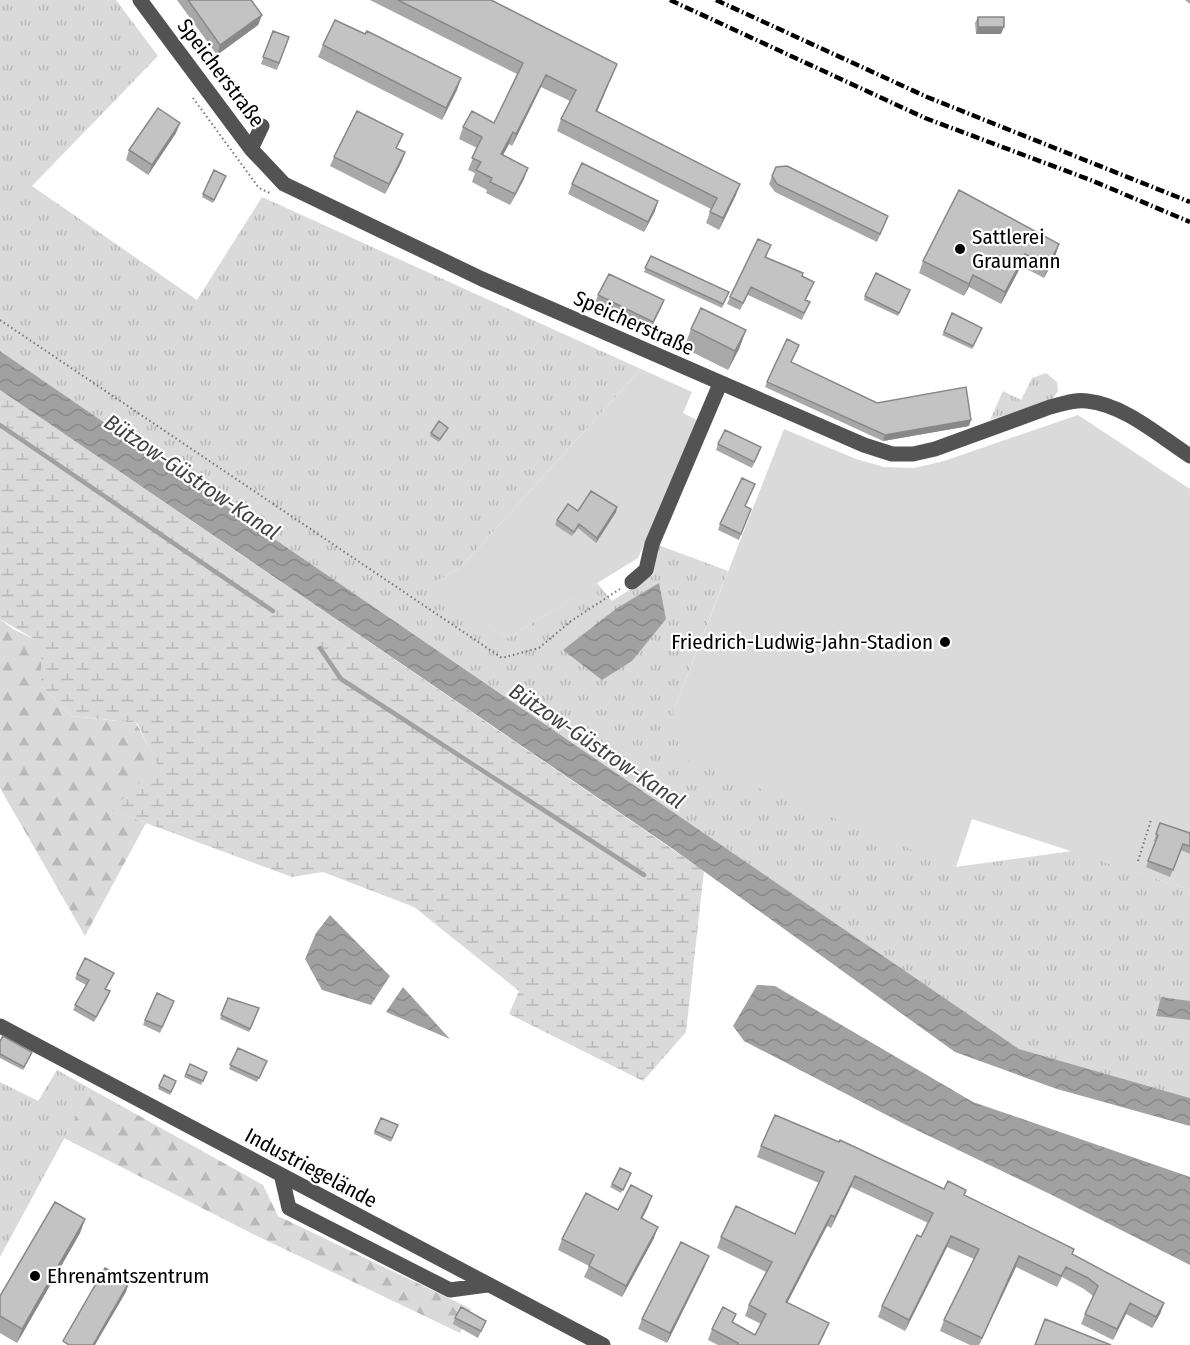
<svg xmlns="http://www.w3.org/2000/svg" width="1190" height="1345" viewBox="0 0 1190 1345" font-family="'Fira Sans Condensed',sans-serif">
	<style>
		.grass { fill: url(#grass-tufts) }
		.forest { fill: url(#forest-firs) }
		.wetland { fill: url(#wetland-marsh) }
		.garden { fill: #dadada }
		.water { fill: url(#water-waves) }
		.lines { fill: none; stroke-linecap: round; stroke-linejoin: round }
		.stream { stroke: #a1a1a1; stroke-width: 4.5 }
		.path { stroke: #757575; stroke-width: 2; stroke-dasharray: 1.5 3; stroke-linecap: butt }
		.minor { stroke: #535353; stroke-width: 15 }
		.rail { stroke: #000; stroke-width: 4.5; stroke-dasharray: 9 3 1.5 3; stroke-linecap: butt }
		.wall { fill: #a8a8a8 }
		.shaded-wall { fill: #888 }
		.building { fill: #c3c3c3; stroke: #888; stroke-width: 1.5 }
		.poi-dot { fill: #000; stroke: #fff; stroke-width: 2 }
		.labels { text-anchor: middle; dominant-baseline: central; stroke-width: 4.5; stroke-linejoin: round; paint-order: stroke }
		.street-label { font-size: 21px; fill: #000; stroke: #fff }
		.poi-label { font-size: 21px; fill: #000; stroke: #fff; text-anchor: start }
		.water-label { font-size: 22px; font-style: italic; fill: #424242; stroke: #fff }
	</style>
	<defs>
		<pattern id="grass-tufts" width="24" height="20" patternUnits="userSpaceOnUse" patternTransform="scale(1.5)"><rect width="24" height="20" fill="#dadada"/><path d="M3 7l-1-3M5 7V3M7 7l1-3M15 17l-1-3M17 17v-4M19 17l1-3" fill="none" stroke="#b9b9b9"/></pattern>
		<pattern id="forest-firs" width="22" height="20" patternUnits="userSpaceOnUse" patternTransform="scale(1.5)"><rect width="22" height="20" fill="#dadada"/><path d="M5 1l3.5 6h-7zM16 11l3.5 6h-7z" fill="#b9b9b9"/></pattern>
		<pattern id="wetland-marsh" width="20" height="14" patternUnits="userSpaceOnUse" patternTransform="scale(1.5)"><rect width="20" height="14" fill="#dadada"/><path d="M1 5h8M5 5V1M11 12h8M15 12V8" fill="none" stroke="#b9b9b9"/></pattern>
		<pattern id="water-waves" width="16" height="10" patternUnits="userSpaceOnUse" patternTransform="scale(1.5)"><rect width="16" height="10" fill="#a1a1a1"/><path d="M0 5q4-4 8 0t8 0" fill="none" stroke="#898989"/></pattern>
	</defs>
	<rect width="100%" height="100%" fill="#fff"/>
	<path class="grass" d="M 0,0 L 116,0 L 158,56 L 32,186 L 197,300 L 262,197 L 641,369 L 460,568 L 430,585 L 508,638 L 597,583 L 612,601 L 653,575 L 658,545 L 728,571 L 673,712 L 955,867 L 1072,851 L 1190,890 L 1190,1098 L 1019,1049 L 0,351 Z
		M 1046,373 L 1057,382 L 1058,391 L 1052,400 L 990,420 L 1003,391 L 1021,400 L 1032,378 Z
		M 57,1070 L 91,1089 L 0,1257 L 0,1082 L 38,1101 Z"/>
	<path class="forest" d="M 0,619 L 13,629 L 42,643 L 41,686 L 72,716 L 136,723 L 159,765 L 112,810 L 146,823 L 85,936 L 0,788 Z
		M 91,1089 L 263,1185 L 278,1216 L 471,1309 L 460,1333 L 251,1233 L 64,1138 Z"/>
	<path class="wetland" d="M 0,390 L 704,871 L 686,1032 L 643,1081 L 509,1014 L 519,991 L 414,907 L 323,872 L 292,877 L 111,810 L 158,765 L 137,723 L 72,716 L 41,686 L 41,643 L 0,619 Z"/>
	<path class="garden" d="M 641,369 L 692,392 L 683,413 L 699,421 L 638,558 L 508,638 L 429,585 L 460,568 Z
		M 1078,415 L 1190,489 L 1190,890 L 972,819 L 956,867 L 681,757 L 673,712 L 784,429 L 856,459 L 884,467 L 914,468 L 944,461 Z"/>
	<path class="water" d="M 0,351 L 1019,1049 L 1190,1098 L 1190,1126 L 1057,1089 L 955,1052 L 673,849 L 0,390 Z
		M 659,583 L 666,619 L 632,661 L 602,680 L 563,650 L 617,608 Z
		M 330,915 L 390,976 L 371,1005 L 322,990 L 305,959 L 316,933 Z
		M 757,985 L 775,986 L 973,1102 L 1190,1177 L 1190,1265 L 1052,1195 L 902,1123 L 744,1041 L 733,1026 Z
		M 403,987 L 450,1039 L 386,1012 Z
		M 1161,997 L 1190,1001 L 1190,1020 L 1156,1016 Z"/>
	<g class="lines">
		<path class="stream" d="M 0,425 L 273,611
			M 320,648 L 341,679 L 644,875"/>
		<path class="path" d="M 193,98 L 259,188 L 272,194
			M 0,320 L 502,658 L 539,648 L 571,621 L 620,589
			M 1138,861 L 1151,820"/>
		<path class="minor" d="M 140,0 L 251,149 L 284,184 L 482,279 L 864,445 L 892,454 L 913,454 L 935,449 L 1050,407 C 1062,404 1075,399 1087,401 C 1125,405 1159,436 1190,456
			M 251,149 L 262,126
			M 632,582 L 646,570 L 652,544 L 720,384
			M 0,1026 L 603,1345
			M 282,1178 L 289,1208 L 450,1290 L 487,1285"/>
		<path class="rail" d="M 670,0 L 925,118 L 1093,181 L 1190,222
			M 716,0 L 927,97 L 1190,202"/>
	</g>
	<path class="wall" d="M 177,0 L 251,0 L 262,15 L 258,25 L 217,55 Z
		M 370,0 L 491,0 L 612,76 L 597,112 L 736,195 L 719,230 L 706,223 L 711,209 L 557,131 L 561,119 L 570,101 L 541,87 L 512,146 L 509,144 L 503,155 L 524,179 L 510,205 L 486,193 L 487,190 L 472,182 L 475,173 L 468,170 L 477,148 L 459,139 L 463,127 L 494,123 L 517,74 Z
		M 1185,0 L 1190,0 L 1190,4 Z
		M 978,17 L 1001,34 L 976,34 L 975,23 Z
		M 273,31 L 289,37 L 277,70 L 261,64 Z
		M 323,45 L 457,90 L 442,120 L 318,57 Z
		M 176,133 L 148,175 L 126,160 L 129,150 Z
		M 403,134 L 397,148 L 405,152 L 402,161 L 385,194 L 330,166 L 334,157 Z
		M 214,170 L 226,176 L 213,203 L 202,197 Z
		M 772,176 L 885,224 L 877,242 L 775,192 L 769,184 Z
		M 572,184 L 655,211 L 644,232 L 568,194 Z
		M 959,190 L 1055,257 L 1044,278 L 1021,266 L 1001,304 L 969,287 L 964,296 L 919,273 L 923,261 Z
		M 768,253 L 766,258 L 814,282 L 806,300 L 810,302 L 802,320 L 748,295 L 740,310 L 727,304 L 730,297 Z
		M 651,256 L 729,292 L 722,308 L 644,272 Z
		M 909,293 L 898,316 L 864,300 L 865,296 Z
		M 598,295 L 664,300 L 650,330 L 595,303 Z
		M 982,328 L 972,349 L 942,335 L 944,332 Z
		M 691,329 L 746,330 L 739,349 L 728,370 L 684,348 Z
		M 799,345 L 791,363 L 877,403 L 969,426 L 883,441 L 765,387 L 767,382 Z
		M 448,428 L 439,442 L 430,436 L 431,433 Z
		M 718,444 L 759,453 L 752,468 L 716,450 Z
		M 755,484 L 745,507 L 751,509 L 739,540 L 718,530 L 720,524 Z
		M 617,507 L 616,512 L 596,543 L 578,528 L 572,536 L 555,525 L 557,520 L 578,511 Z
		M 1160,823 L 1190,833 L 1190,854 L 1181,850 L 1170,877 L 1146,867 L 1156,841 L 1154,841 Z
		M 77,974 L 112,978 L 106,989 L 110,991 L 108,997 L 94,1022 L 73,1010 L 86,985 L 75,979 Z
		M 228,998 L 259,1008 L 249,1032 L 220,1019 Z
		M 174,1001 L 160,1033 L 143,1025 L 145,1020 Z
		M 0,1041 L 31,1055 L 23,1070 L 0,1058 Z
		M 238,1048 L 267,1061 L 257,1082 L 229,1069 Z
		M 190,1064 L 207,1072 L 201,1085 L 184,1077 Z
		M 164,1075 L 176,1081 L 170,1095 L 158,1089 Z
		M 398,1125 L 391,1142 L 374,1134 L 375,1131 Z
		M 761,1146 L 944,1189 L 966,1190 L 964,1196 L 1074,1249 L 1072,1254 L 1164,1303 L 1160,1314 L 1152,1328 L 1126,1314 L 1113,1340 L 1081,1324 L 1085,1314 L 1093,1296 L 1084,1289 L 1062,1277 L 1057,1287 L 1016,1267 L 979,1345 L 970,1345 L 940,1331 L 944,1320 L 974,1259 L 947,1247 L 905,1331 L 878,1317 L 882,1306 L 921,1237 L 928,1223 L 851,1187 L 831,1228 L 827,1226 L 787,1303 L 825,1333 L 819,1345 L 718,1345 L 708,1340 L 712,1329 L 736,1314 L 733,1322 L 755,1335 L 761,1324 L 745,1316 L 749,1305 L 766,1272 L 717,1248 L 721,1237 L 795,1234 L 819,1183 L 757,1157 Z
		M 631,1173 L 621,1193 L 610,1187 L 612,1184 Z
		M 648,1207 L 642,1218 L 654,1238 L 622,1297 L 584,1277 L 589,1266 L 558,1250 L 562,1239 L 618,1210 Z
		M 85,1219 L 80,1233 L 17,1343 L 0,1333 L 0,1296 Z
		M 705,1266 L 667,1343 L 638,1329 L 642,1319 Z
		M 455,1318 L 486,1321 L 478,1338 L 453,1324 Z"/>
	<path class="shaded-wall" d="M 262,15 L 258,25 L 217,55 L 220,45 Z
		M 978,27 L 1004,27 L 1001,34 L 976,34 Z
		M 617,64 L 612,76 L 592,123 L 596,111 Z
		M 546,75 L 541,87 L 512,146 L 516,134 Z
		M 461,78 L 457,90 L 442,120 L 446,108 Z
		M 180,123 L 176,133 L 148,175 L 152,165 Z
		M 513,132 L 509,144 L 497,166 L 501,154 Z
		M 405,152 L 402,161 L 385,194 L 389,184 Z
		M 528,168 L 524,179 L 510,205 L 515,194 Z
		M 740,184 L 736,195 L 719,230 L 723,218 Z
		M 658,201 L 655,211 L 644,232 L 648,222 Z
		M 1059,244 L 1055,257 L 1044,278 L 1048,266 Z
		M 1025,254 L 1021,266 L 1001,304 L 1005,292 Z
		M 973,275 L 969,287 L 964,296 L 969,284 Z
		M 664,300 L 661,308 L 650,330 L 653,322 Z
		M 746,330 L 739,349 L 728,370 L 735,351 Z
		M 971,420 L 969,426 L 883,441 L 885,435 Z
		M 617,507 L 616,512 L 596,543 L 597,538 Z
		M 855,1176 L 851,1187 L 831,1228 L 835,1217 Z
		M 652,1196 L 648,1207 L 637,1229 L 641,1218 Z
		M 831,1215 L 827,1226 L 782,1313 L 786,1302 Z
		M 85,1219 L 80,1233 L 17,1343 L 22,1329 Z
		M 658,1227 L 654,1238 L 622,1297 L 626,1286 Z
		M 951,1236 L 947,1247 L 905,1331 L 909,1320 Z
		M 709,1256 L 705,1266 L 667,1343 L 670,1333 Z
		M 1019,1256 L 1016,1267 L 979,1345 L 982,1338 Z
		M 129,1282 L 126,1292 L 95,1345 L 93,1345 Z
		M 1130,1303 L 1126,1314 L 1113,1340 L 1117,1329 Z
		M 1164,1303 L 1160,1314 L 1152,1328 L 1156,1317 Z"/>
	<path class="building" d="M 188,0 L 251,0 L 262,15 L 220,45 Z
		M 398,0 L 491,0 L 617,64 L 596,111 L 740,184 L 723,218 L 710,212 L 717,198 L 561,119 L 576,90 L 546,75 L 516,134 L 513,132 L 501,154 L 528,168 L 515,194 L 490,182 L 492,178 L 476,170 L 481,162 L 472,158 L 482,137 L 463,127 L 472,111 L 494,123 L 523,63 Z
		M 978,17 L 1004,17 L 1004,27 L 978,27 Z
		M 335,20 L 365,34 L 367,31 L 461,78 L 446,108 L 323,45 Z
		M 273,31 L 289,37 L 279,63 L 263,57 Z
		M 158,108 L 180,123 L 152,165 L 129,150 Z
		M 357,111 L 403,134 L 396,148 L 405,152 L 389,184 L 334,157 Z
		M 582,163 L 658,201 L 648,222 L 572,184 Z
		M 787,166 L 888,216 L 880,234 L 777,184 L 772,176 L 776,167 Z
		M 214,170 L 226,176 L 214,200 L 203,194 Z
		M 959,190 L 1059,244 L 1048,266 L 1025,254 L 1005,292 L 973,275 L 969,284 L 923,261 Z
		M 758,239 L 771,245 L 765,257 L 803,273 L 802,276 L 814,282 L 805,300 L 810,302 L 804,313 L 751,287 L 743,303 L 730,297 Z
		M 651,256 L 729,292 L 723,304 L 645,268 Z
		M 876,273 L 910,290 L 899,313 L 865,296 Z
		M 609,274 L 664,300 L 653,322 L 598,295 Z
		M 701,308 L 746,330 L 735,351 L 691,329 Z
		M 952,313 L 982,328 L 973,346 L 944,332 Z
		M 787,339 L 799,345 L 791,362 L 877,403 L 966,387 L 971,420 L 885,435 L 767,382 Z
		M 439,421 L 448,428 L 440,439 L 431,433 Z
		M 725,430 L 761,447 L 754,462 L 718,444 Z
		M 742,478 L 755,484 L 745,506 L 751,509 L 741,534 L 720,524 Z
		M 591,491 L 617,507 L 597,538 L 579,524 L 574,532 L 557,520 L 568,504 L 578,511 Z
		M 1160,823 L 1190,833 L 1190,846 L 1183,844 L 1173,870 L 1148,861 L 1158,835 L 1156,834 Z
		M 85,958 L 114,973 L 105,989 L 110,991 L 96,1017 L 75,1005 L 89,980 L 77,974 Z
		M 157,993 L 174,1001 L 162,1027 L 145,1020 Z
		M 228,998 L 259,1008 L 250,1029 L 221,1015 Z
		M 3,1036 L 32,1052 L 24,1067 L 0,1054 L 0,1041 Z
		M 238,1048 L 267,1061 L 259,1078 L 230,1065 Z
		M 190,1064 L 207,1072 L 203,1081 L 186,1074 Z
		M 164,1075 L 176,1081 L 171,1092 L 159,1086 Z
		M 775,1115 L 839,1142 L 840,1140 L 944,1189 L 948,1181 L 966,1190 L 964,1195 L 1074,1249 L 1072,1254 L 1164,1303 L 1156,1317 L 1130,1303 L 1117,1329 L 1085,1314 L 1098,1286 L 1088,1278 L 1066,1267 L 1061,1276 L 1019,1256 L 982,1338 L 944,1320 L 979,1249 L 951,1236 L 909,1320 L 882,1306 L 917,1235 L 921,1237 L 933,1213 L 855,1176 L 835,1217 L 831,1215 L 786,1302 L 829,1323 L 818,1345 L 737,1345 L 738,1343 L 712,1329 L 723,1307 L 736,1314 L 732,1322 L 755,1335 L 766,1314 L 749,1305 L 772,1262 L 721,1237 L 736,1206 L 795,1234 L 824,1172 L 761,1146 Z
		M 381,1118 L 398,1125 L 392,1138 L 375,1131 Z
		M 620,1168 L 631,1173 L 623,1190 L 612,1184 Z
		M 631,1185 L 652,1196 L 641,1218 L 658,1227 L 626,1286 L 589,1266 L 594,1255 L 562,1239 L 586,1193 L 618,1210 Z
		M 55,1202 L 85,1219 L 22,1329 L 0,1316 L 0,1296 Z
		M 681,1242 L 709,1256 L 670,1333 L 642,1319 Z
		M 105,1268 L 129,1282 L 93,1345 L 69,1345 L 63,1341 Z
		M 461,1307 L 486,1321 L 481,1331 L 455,1318 Z
		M 1045,1319 L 1111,1345 L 1035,1345 Z"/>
	<g class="poi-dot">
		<circle cx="960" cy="249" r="6"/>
		<circle cx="945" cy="642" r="6"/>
		<circle cx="35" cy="1276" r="6"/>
	</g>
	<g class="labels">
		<g class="street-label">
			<text transform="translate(221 73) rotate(53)">Speicherstraße</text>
			<text transform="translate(634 323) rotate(24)">Speicherstraße</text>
			<text transform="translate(311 1168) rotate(28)">Industriegelände</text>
		</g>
		<g class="poi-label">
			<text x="972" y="237">Sattlerei<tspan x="972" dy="24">Graumann</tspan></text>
			<text x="933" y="642" text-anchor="end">Friedrich-Ludwig-Jahn-Stadion</text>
			<text x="47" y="1276">Ehrenamtszentrum</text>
		</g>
		<g class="water-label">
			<text transform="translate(192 477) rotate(34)">Bützow-Güstrow-Kanal</text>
			<text transform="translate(597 746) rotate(34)">Bützow-Güstrow-Kanal</text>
		</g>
	</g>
</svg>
